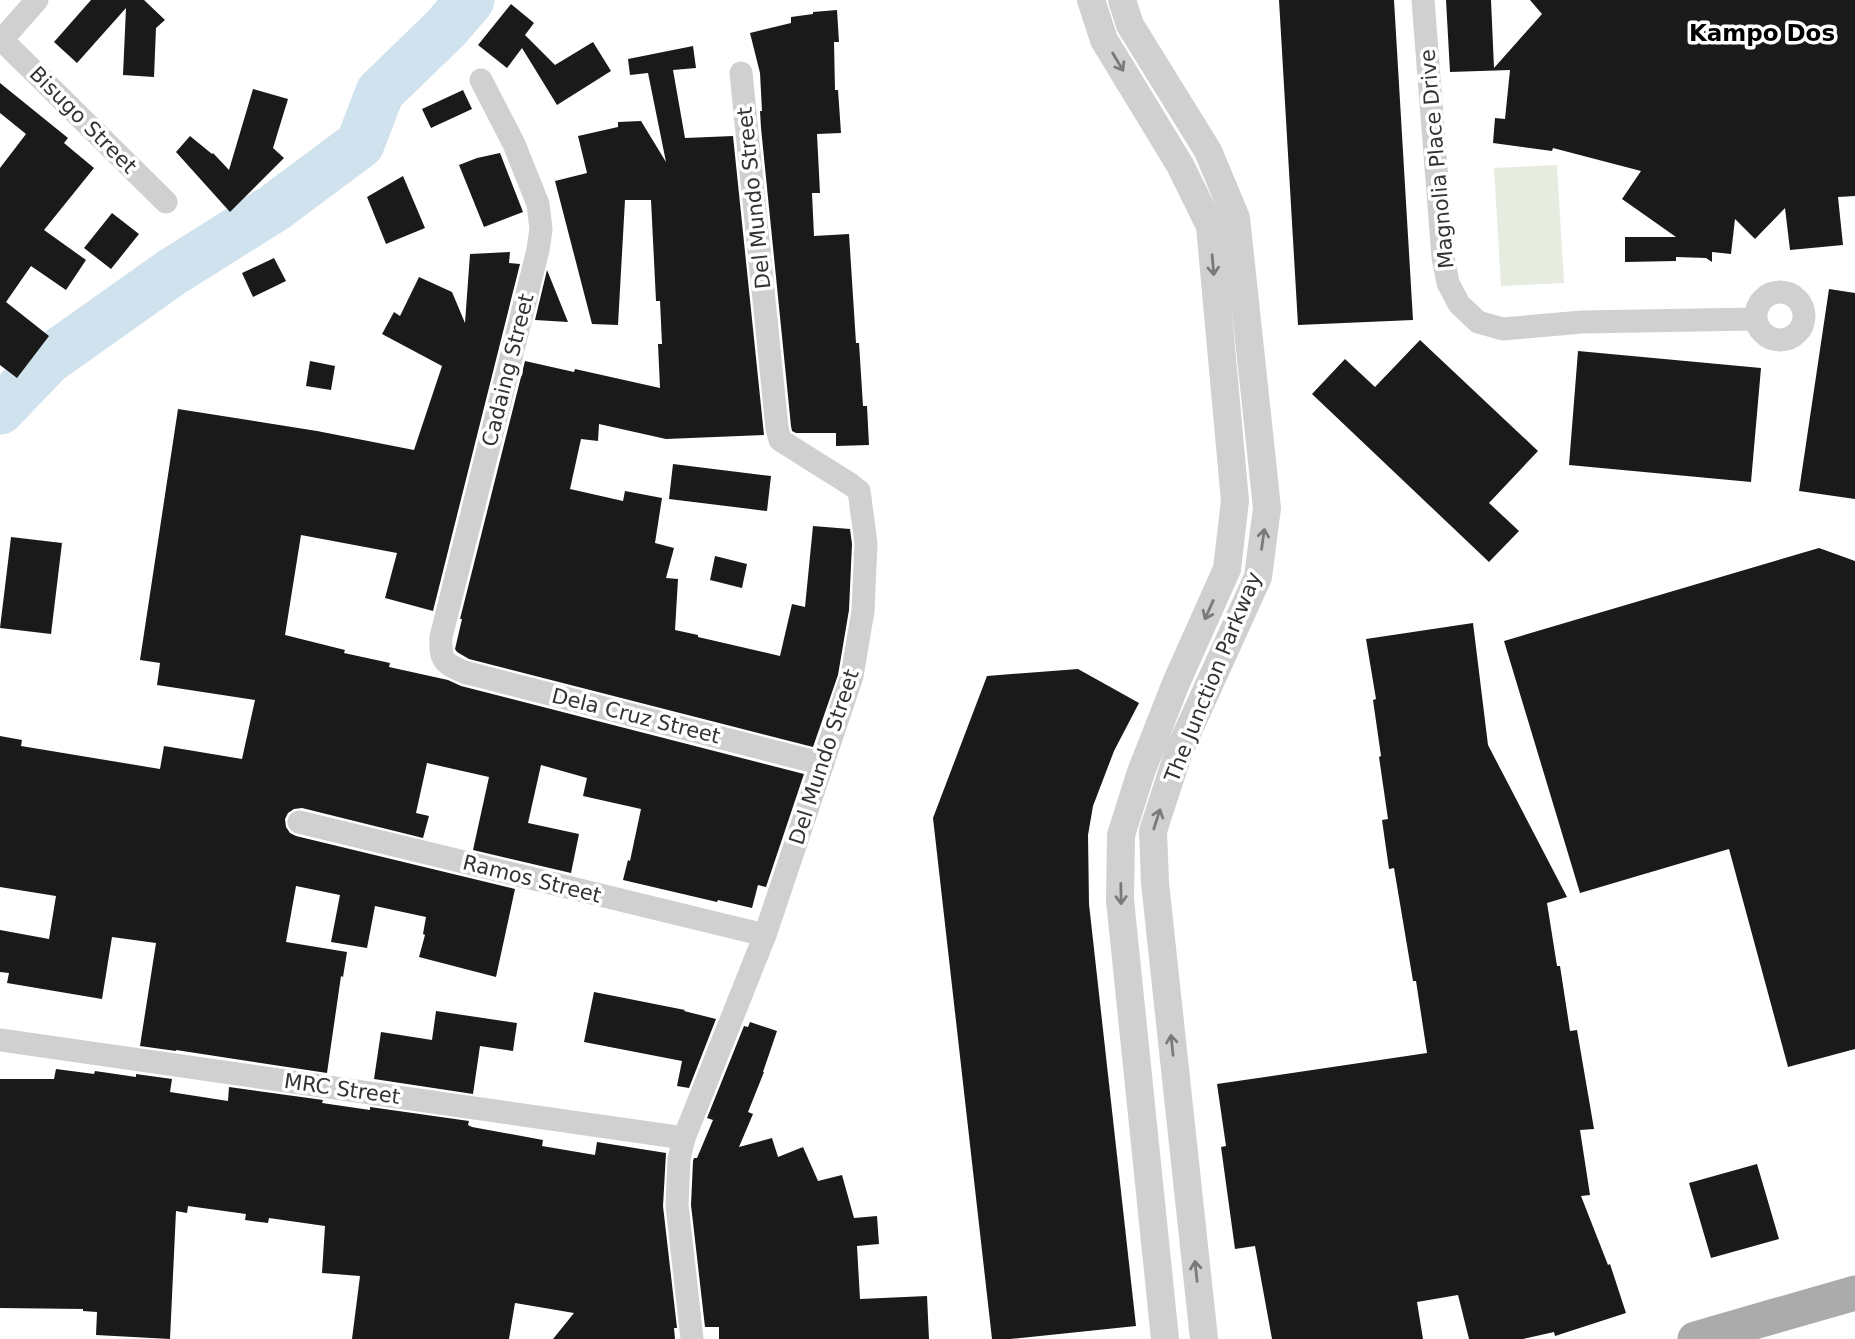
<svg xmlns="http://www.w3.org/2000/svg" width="1855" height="1339" viewBox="0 0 1855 1339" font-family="'DejaVu Sans',sans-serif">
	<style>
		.park { fill: #e6ecdf }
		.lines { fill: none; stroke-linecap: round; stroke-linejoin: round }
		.river { stroke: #cfe2ee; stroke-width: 49 }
		.building { fill: #1a1a1a }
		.minor { stroke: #d0d0d0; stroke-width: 23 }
		.tertiary { stroke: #d0d0d0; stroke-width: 28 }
		.primary { stroke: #ababab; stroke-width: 35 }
		.oneway { stroke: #7a7a7a }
		.labels { text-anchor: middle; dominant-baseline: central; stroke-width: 7; stroke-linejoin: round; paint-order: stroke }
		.street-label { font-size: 21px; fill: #333; stroke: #fff }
		.neighbourhood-label { font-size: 23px; font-weight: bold; fill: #000; stroke: #fff }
	</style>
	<rect width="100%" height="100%" fill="#fff"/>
	<path class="park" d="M 1557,165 L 1564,283 L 1501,286 L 1494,168 Z"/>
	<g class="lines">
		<path class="river" d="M 0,410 L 48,360 L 172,272 L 274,208 L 360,144 L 380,92 L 446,28 L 470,0"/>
	</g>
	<path class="building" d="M 91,0 L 144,0 L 165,20 L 156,28 L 154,77 L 123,75 L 126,8 L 77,63 L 54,42 Z
		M 1279,0 L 1394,0 L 1413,320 L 1298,325 Z
		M 1446,0 L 1491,0 L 1494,68 L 1542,14 L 1530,0 L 1855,0 L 1855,196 L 1838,197 L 1843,245 L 1790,250 L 1785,208 L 1755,239 L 1735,219 L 1731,254 L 1712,252 L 1712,262 L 1706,258 L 1676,257 L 1676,261 L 1625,262 L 1625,237 L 1676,237 L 1622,199 L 1641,171 L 1553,148 L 1552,151 L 1493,143 L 1495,118 L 1505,119 L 1510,70 L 1450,72 Z
		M 511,4 L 534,23 L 525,35 L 555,65 L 593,42 L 611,71 L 557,105 L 522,48 L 507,68 L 478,45 Z
		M 837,10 L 839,42 L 834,42 L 835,90 L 838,90 L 841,133 L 817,134 L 820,193 L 812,193 L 814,236 L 849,234 L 856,343 L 859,343 L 863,406 L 867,406 L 869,445 L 836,446 L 836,433 L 796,433 L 792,431 L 791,426 L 761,128 L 760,111 L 762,111 L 760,73 L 750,33 L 791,23 L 791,17 L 813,14 L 813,12 Z
		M 693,46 L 696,68 L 673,70 L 685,138 L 733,136 L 764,435 L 666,439 L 599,424 L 598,441 L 581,439 L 570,489 L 623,501 L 625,491 L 662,498 L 655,543 L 674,548 L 666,578 L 678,579 L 675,630 L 698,635 L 698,637 L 780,656 L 792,604 L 805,607 L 813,526 L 850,529 L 852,544 L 849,610 L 838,675 L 813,747 L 469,659 L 457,652 L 455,649 L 462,619 L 460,619 L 525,361 L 574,372 L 575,369 L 660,388 L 658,344 L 662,344 L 660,301 L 656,301 L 651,200 L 625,200 L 618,325 L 592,324 L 555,181 L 587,173 L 578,136 L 618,127 L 618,122 L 641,121 L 666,162 L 648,73 L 630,75 L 628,59 Z
		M 0,83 L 68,138 L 64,143 L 94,168 L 44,230 L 86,260 L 66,290 L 31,266 L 6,302 L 49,336 L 17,378 L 0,365 L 0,168 L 26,134 L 0,113 Z
		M 253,89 L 288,99 L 273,148 L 284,158 L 230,212 L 176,152 L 190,136 L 212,154 L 213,153 L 229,170 Z
		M 463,90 L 472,109 L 431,128 L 422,109 Z
		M 500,153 L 523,212 L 484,227 L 459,165 L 477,158 Z
		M 403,176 L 425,228 L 386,244 L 367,197 Z
		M 112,213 L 139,234 L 111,269 L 84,248 Z
		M 510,252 L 509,263 L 520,264 L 433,611 L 385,598 L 397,553 L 301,535 L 285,635 L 345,650 L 344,653 L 390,663 L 389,667 L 448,680 L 461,686 L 804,774 L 766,887 L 758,885 L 752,908 L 718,900 L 717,902 L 623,880 L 628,860 L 630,861 L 641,809 L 583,796 L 587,778 L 541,765 L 528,823 L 579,834 L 571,873 L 473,850 L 489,777 L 427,763 L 416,813 L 429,816 L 423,838 L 302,808 L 294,809 L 288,813 L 285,819 L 286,827 L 290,833 L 296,836 L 515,889 L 496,977 L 419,957 L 425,935 L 423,934 L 426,917 L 375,906 L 367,948 L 331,942 L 340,895 L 296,886 L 286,942 L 347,952 L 343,977 L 341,976 L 327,1073 L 176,1050 L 176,1051 L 140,1046 L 156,943 L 112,937 L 102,999 L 7,983 L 9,973 L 0,972 L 0,930 L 49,939 L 56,896 L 0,887 L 0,736 L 22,740 L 21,746 L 160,769 L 164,746 L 242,759 L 255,700 L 157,685 L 160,663 L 140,660 L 178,409 L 317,431 L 414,450 L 442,366 L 382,334 L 394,312 L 400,316 L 419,277 L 452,292 L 465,323 L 470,254 Z
		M 274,258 L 286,281 L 253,297 L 242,273 Z
		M 547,270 L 568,322 L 535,320 Z
		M 1829,289 L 1855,293 L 1855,499 L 1799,491 Z
		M 1420,340 L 1538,451 L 1489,503 L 1519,531 L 1489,562 L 1312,394 L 1345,359 L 1375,387 Z
		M 1578,351 L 1761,368 L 1751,482 L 1569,465 Z
		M 310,361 L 335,366 L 331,390 L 306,386 Z
		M 673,464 L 771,476 L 767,511 L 669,499 Z
		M 11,537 L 62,543 L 51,634 L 0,628 Z
		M 1819,548 L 1855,561 L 1855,1049 L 1788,1067 L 1729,849 L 1580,893 L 1504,641 Z
		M 715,556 L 747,564 L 742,588 L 710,580 Z
		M 1473,623 L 1488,745 L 1567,897 L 1547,903 L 1557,966 L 1560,966 L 1570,1031 L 1577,1030 L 1594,1129 L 1580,1130 L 1590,1195 L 1581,1196 L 1608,1265 L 1610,1264 L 1626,1313 L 1555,1336 L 1554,1332 L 1523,1339 L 1469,1339 L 1458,1295 L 1417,1302 L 1423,1339 L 1272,1339 L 1255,1246 L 1235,1249 L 1221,1147 L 1226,1146 L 1217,1084 L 1427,1053 L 1416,981 L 1413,981 L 1394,868 L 1389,869 L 1382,820 L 1388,819 L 1379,757 L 1381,756 L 1373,700 L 1376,699 L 1366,639 Z
		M 1078,669 L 1139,703 L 1114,751 L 1093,806 L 1088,835 L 1089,904 L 1136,1326 L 1010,1339 L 992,1339 L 933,818 L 987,676 Z
		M 594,992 L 685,1010 L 684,1011 L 716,1019 L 689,1088 L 677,1086 L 682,1061 L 584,1042 Z
		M 436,1011 L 517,1023 L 513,1051 L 480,1046 L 473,1094 L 374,1079 L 381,1032 L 432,1040 Z
		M 750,1022 L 777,1031 L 763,1072 L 764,1072 L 748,1112 L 753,1114 L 739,1147 L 772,1138 L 778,1157 L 803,1147 L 818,1181 L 842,1175 L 854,1218 L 877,1216 L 879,1244 L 857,1246 L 860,1299 L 927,1296 L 929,1339 L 719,1339 L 719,1327 L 705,1327 L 691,1205 L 693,1161 L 694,1158 L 697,1158 L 713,1120 L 707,1118 L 744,1026 L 748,1027 Z
		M 56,1069 L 94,1074 L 95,1071 L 136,1077 L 136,1074 L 172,1079 L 170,1092 L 228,1101 L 229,1087 L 323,1100 L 322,1103 L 370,1110 L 370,1107 L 469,1121 L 468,1125 L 472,1127 L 543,1140 L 542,1146 L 595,1155 L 597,1142 L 666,1153 L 663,1206 L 677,1328 L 674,1328 L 675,1339 L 553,1339 L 574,1313 L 515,1303 L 509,1339 L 352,1339 L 360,1276 L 322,1273 L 325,1226 L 269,1218 L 268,1223 L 245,1220 L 246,1214 L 188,1206 L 187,1213 L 176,1211 L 170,1339 L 96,1335 L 97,1312 L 83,1311 L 83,1309 L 0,1308 L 0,1079 L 54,1079 Z
		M 1757,1164 L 1779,1239 L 1711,1258 L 1689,1183 Z"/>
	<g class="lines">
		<path class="minor" d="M 1423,0 L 1443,257 L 1448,283 L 1459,304 L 1478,322 L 1503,329 L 1582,322 L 1756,319
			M 0,38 L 166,202
			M 0,42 L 37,0
			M 481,80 L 514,144 L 538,204 L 541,229 L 538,250 L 441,637 C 440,660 443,663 464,672 L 823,764
			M1756 316a24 24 0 1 1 48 0a24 24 0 1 1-48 0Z
			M 299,822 L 765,935
			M 0,1040 L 684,1138
			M 692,1339 L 677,1205 L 679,1159 L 684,1138 L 765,935 L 852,676 L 863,611 L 866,543 L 859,491 L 850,484 L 780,440 L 777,428 L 741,73"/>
		<path class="tertiary" d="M 1091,0 L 1104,40 L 1180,165 L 1210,226 L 1235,501 L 1227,569 L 1176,683 L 1141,772 L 1121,835 L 1120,900 L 1165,1339
			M 1122,0 L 1130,25 L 1208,151 L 1236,218 L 1267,508 L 1258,577 L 1179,751 L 1153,831 L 1155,883 L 1204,1339"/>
		<path class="primary" d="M 1695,1339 L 1855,1293"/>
	</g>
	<defs><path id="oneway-shaft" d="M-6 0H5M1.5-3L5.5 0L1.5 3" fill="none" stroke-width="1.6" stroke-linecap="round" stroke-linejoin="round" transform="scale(1.75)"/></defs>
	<g class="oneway">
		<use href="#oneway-shaft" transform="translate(1118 62) rotate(59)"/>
		<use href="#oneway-shaft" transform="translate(1213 265) rotate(85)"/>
		<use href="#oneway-shaft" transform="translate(1263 539) rotate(-82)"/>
		<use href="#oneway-shaft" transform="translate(1209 610) rotate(114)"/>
		<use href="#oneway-shaft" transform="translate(1157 819) rotate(-72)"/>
		<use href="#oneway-shaft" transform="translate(1121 894) rotate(89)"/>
		<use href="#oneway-shaft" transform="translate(1172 1045) rotate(-96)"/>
		<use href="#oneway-shaft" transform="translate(1196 1271) rotate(-96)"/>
	</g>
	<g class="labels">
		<g class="street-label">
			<text transform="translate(83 120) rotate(45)">Bisugo Street</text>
			<text transform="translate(1437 159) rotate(-95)">Magnolia Place Drive</text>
			<text transform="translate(754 198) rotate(-96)">Del Mundo Street</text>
			<text transform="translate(508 370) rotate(-76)">Cadaing Street</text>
			<text transform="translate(1213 677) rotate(-68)">The Junction Parkway</text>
			<text transform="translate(636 716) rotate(14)">Dela Cruz Street</text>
			<text transform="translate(824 757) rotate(-72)">Del Mundo Street</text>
			<text transform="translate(532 879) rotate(14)">Ramos Street</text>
			<text transform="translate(342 1089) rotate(8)">MRC Street</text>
		</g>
		<g class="neighbourhood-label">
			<text x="1762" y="33">Kampo Dos</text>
		</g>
	</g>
</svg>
